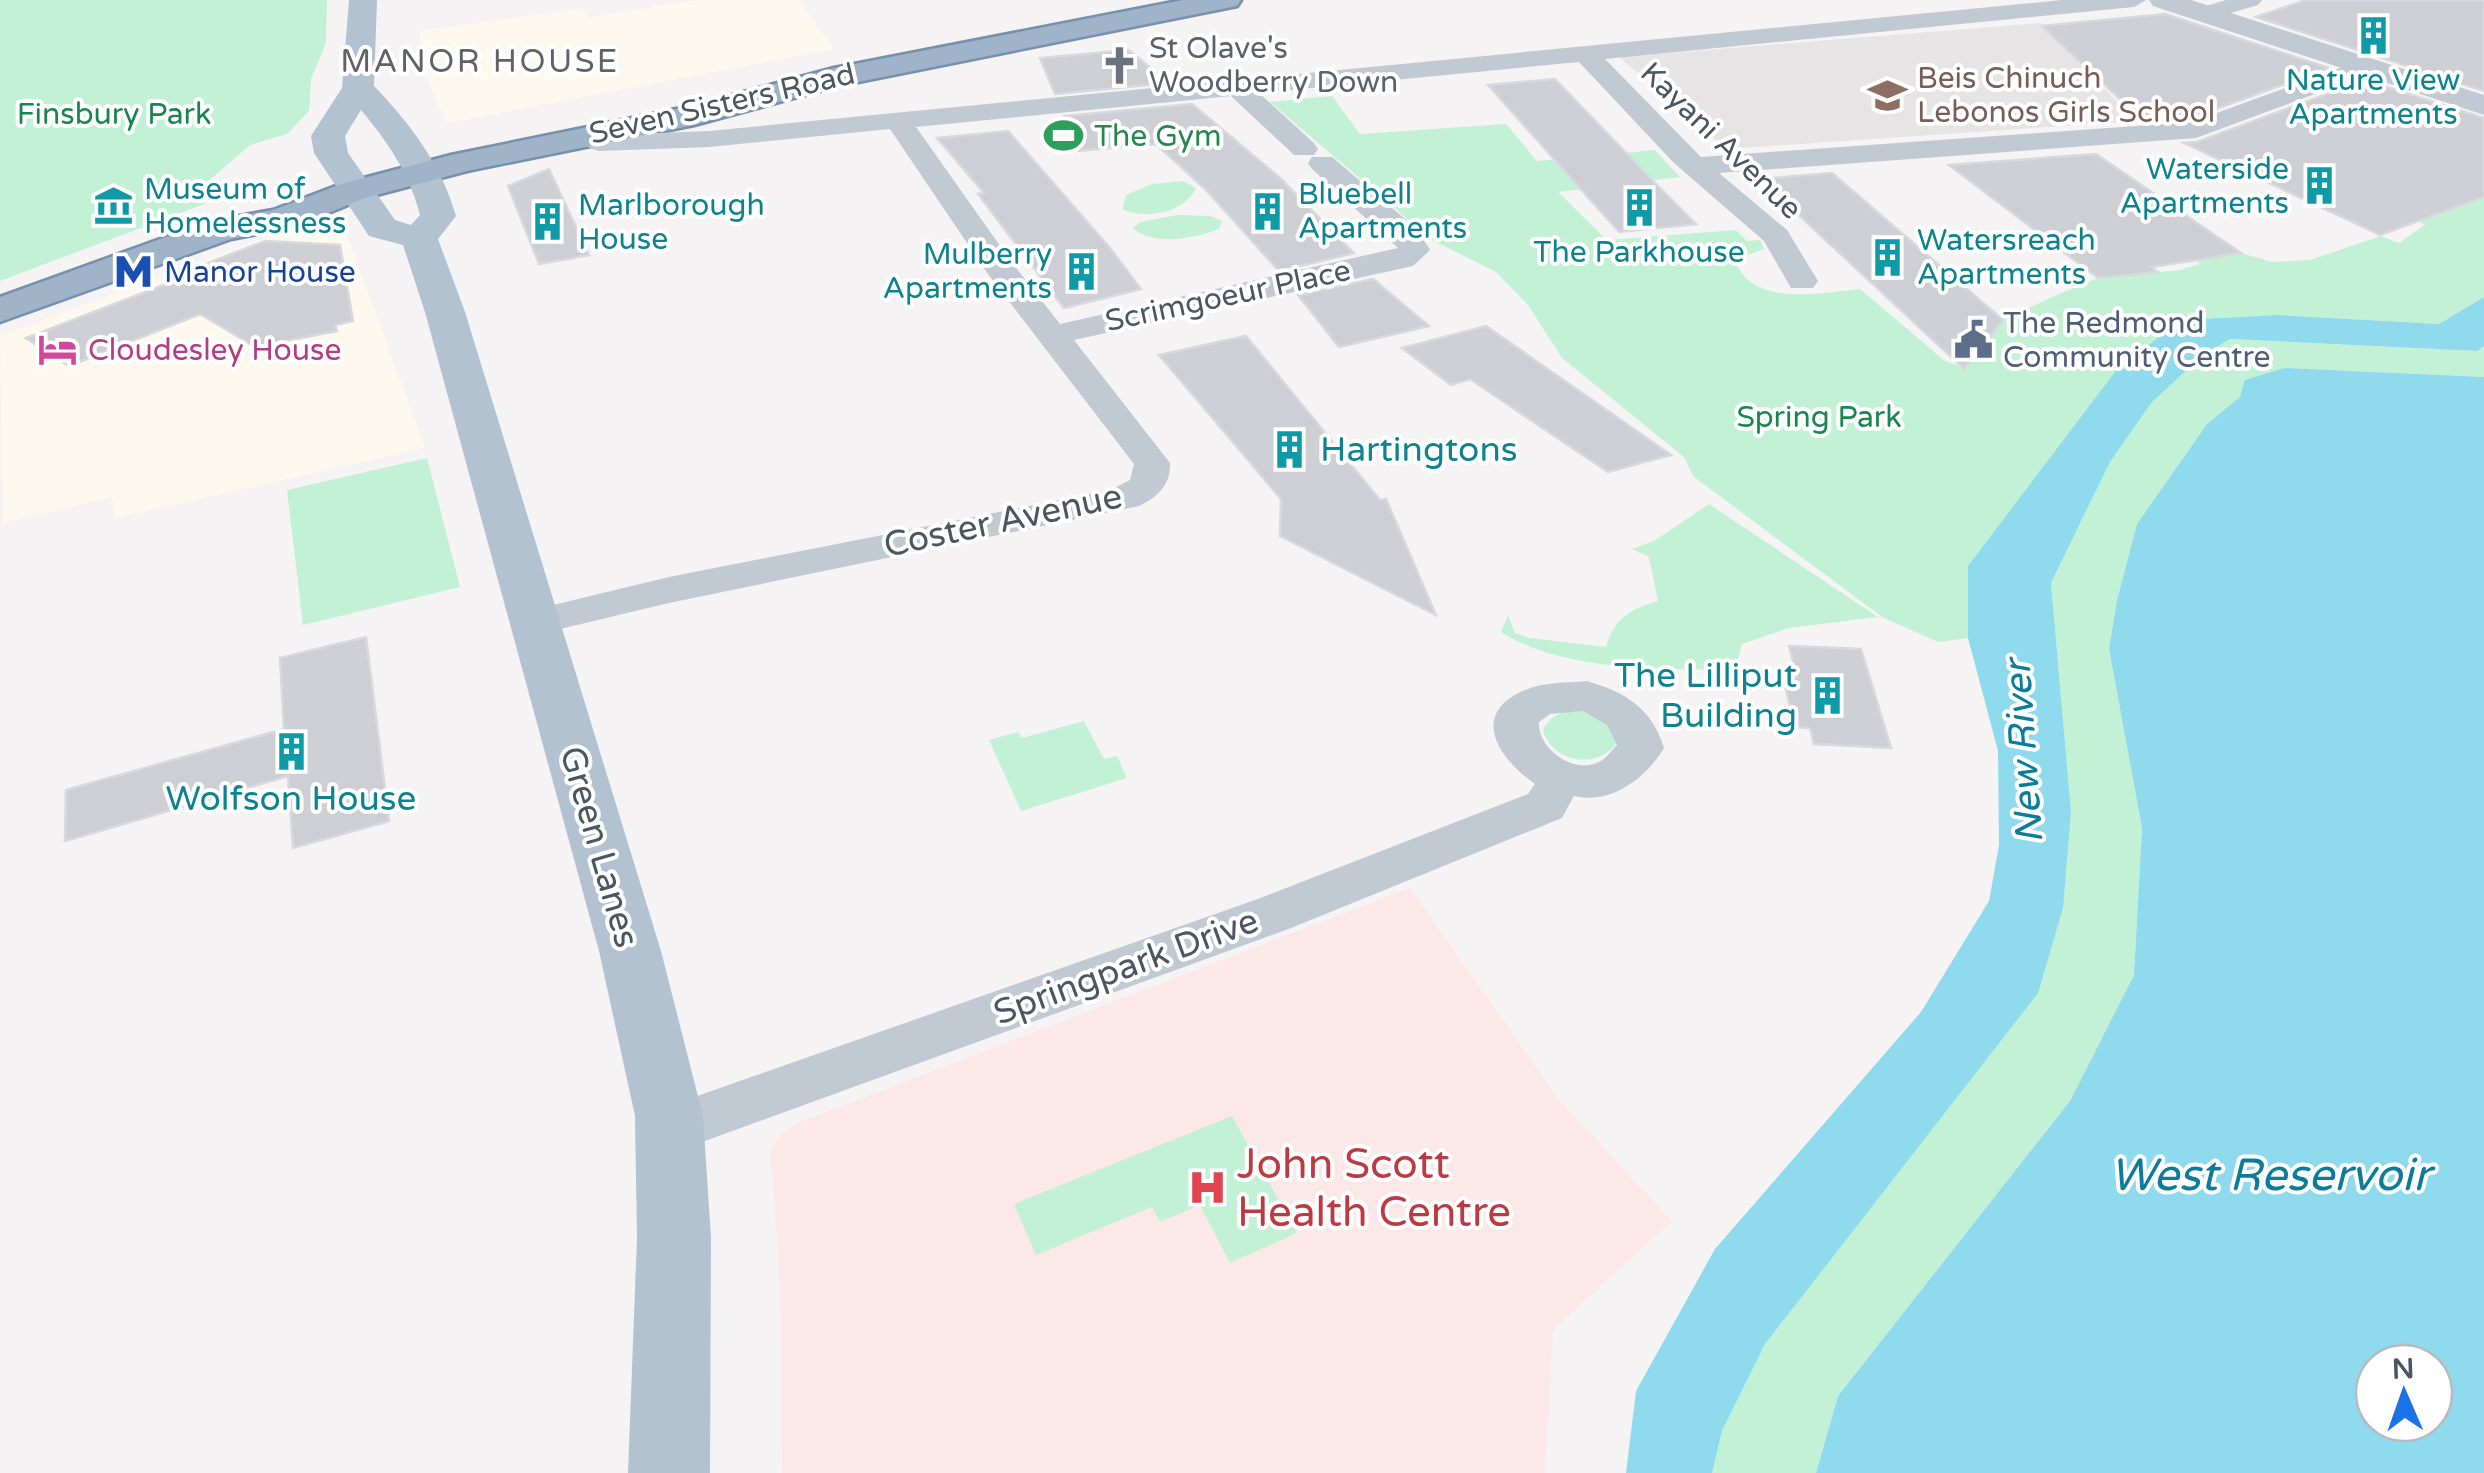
<svg xmlns="http://www.w3.org/2000/svg" width="2484" height="1473" viewBox="0 0 2484 1473" font-family="'Varela Round',sans-serif">
	<style>
		.commercial { fill: #fdf9ef }
		.education { fill: #e6e4e5 }
		.medical { fill: #fce8e6 }
		.green { fill: #c3f1d5 }
		.water { fill: #90daee; fill-rule: evenodd }
		.building { fill: #cdcfd5; stroke: #d7d9de; stroke-width: 2.5 }
		.lines { fill: none; stroke-linecap: round; stroke-linejoin: round }
		.trunk-casing { stroke: #7690ad; stroke-width: 5 }
		.minor { fill: #c1cad2; fill-rule: evenodd }
		.tertiary { fill: #c1cad2; fill-rule: evenodd }
		.primary { fill: #b3c2d1; fill-rule: evenodd }
		.trunk { fill: #9fb4c9; fill-rule: evenodd }
		.labels { text-anchor: middle; dominant-baseline: central; stroke-width: 8; stroke-linejoin: round; paint-order: stroke }
		.far-worship-label { font-size: 30px; fill: #5b616d; stroke: #fff; text-anchor: start }
		.far-education-label { font-size: 30px; fill: #785e54; stroke: #fff; text-anchor: start }
		.far-culture-label { font-size: 30px; fill: #0d838f; stroke: #fff; text-anchor: start }
		.far-street-label { font-size: 30px; fill: #4a5661; stroke: #fff }
		.far-park-label { font-size: 30px; fill: #17864f; stroke: #fff }
		.far-leisure-label { font-size: 30px; fill: #27864d; stroke: #fff; text-anchor: start }
		.far-transit-label { font-size: 30px; fill: #164399; stroke: #fff; text-anchor: start }
		.far-service-label { font-size: 30px; fill: #4e5e75; stroke: #fff; text-anchor: start }
		.far-hotel-label { font-size: 30px; fill: #b23c85; stroke: #fff; text-anchor: start }
		.far-neighbourhood-label { font-size: 32px; letter-spacing: 2.5px; fill: #5f6368; stroke: #fff }
		.culture-label { font-size: 35px; fill: #0d838f; stroke: #fff; text-anchor: start }
		.street-label { font-size: 35px; fill: #4a5661; stroke: #fff }
		.water-label { font-size: 38px; font-style: italic; fill: #0c7c9b; stroke: #fff }
		.near-health-label { font-size: 42px; fill: #be3a42; stroke: #fff; text-anchor: start }
		.near-water-label { font-size: 45px; font-style: italic; fill: #0c7c9b; stroke: #fff }
	</style>
	<rect width="100%" height="100%" fill="#f5f3f3"/>
	<path class="commercial" d="M 697,0 L 799,0 L 834,49 L 447,123 L 425,75 L 419,31 L 584,8 L 589,17 Z
		M 299,225 L 344,227 L 425,448 L 115,518 L 112,497 L 3,523 L 0,336 Z"/>
	<path class="education" d="M 2040,23 L 2136,121 L 1726,149 L 1619,57 Z"/>
	<path class="medical" d="M 1410,888 L 1560,1101 L 1672,1221 L 1553,1330 L 1545,1473 L 782,1473 L 780,1279 L 771,1156 L 774,1143 L 783,1133 L 798,1123 Z"/>
	<path class="green" d="M 0,0 L 327,0 L 326,43 L 311,79 L 309,111 L 287,134 L 250,145 L 195,193 L 197,203 L 207,203 L 0,281 Z
		M 1332,96 L 1360,134 L 1506,124 L 1537,161 L 1655,150 L 1680,177 L 1558,192 L 1607,240 L 1736,230 L 1747,241 L 1760,240 L 1764,249 L 1734,260 C 1738,266 1742,275 1748,280 C 1776,303 1828,292 1860,289 L 1945,361 L 1964,368 L 2003,320 L 2052,297 L 2098,278 L 2180,270 L 2200,264 L 2196,260 L 2241,253 L 2272,262 L 2310,260 L 2381,236 L 2399,243 L 2425,225 L 2418,221 L 2437,214 L 2441,200 L 2484,168 L 2484,297 L 2439,324 L 2278,315 L 2180,320 L 2052,458 L 1968,566 L 1968,638 L 1938,642 L 1882,617 L 1693,476 L 1684,457 L 1562,358 L 1528,305 L 1496,272 L 1432,240 L 1270,102 Z
		M 1183,181 L 1196,188 C 1185,213 1145,220 1122,209 L 1126,195 L 1152,184 Z
		M 1178,215 L 1211,216 L 1222,221 L 1219,229 C 1196,238 1154,247 1133,228 L 1140,222 Z
		M 2230,339 L 2477,351 L 2484,346 L 2484,377 L 2284,368 L 2207,424 L 2137,524 L 2117,600 L 2109,649 L 2142,828 L 2134,975 L 2070,1101 L 1838,1396 L 1816,1473 L 1712,1473 L 1722,1431 L 1765,1344 L 1870,1207 L 2071,811 L 2051,583 L 2110,462 L 2152,402 L 2203,355 Z
		M 427,458 L 460,587 L 303,625 L 287,490 Z
		M 1709,504 L 1878,617 L 1789,628 L 1742,644 L 1735,670 C 1664,669 1562,672 1501,632 L 1508,615 L 1515,633 L 1529,638 L 1606,647 C 1614,618 1631,609 1658,601 L 1649,557 L 1632,549 L 1654,541 Z
		M 1581,710 C 1600,716 1612,721 1618,741 C 1599,771 1552,763 1543,730 C 1552,713 1563,712 1581,710 Z
		M 1084,721 L 1104,759 L 1117,756 L 1127,778 L 1021,811 L 989,740 L 1018,732 L 1022,738 Z
		M 1232,1116 L 1297,1233 L 1230,1263 L 1200,1205 L 1160,1222 L 1152,1207 L 1036,1255 L 1014,1204 Z"/>
	<path class="water" d="M 2484,297 L 2484,346 L 2477,351 L 2230,339 L 2203,355 L 2152,402 L 2110,462 L 2051,583 L 2071,811 L 2063,908 L 2038,993 L 1765,1344 L 1722,1431 L 1712,1473 L 1626,1473 L 1636,1391 L 1715,1249 L 1921,1012 L 1989,901 L 1999,845 L 1998,751 L 1968,638 L 1968,566 L 2115,372 L 2180,320 L 2278,315 L 2439,324 Z
		M 2284,368 L 2484,377 L 2484,1473 L 1816,1473 L 1838,1396 L 2070,1101 L 2134,975 L 2142,828 L 2109,649 L 2117,600 L 2137,524 L 2207,424 L 2240,397 L 2245,380 ZM 2434,1363 L 2434,1423 L 2374,1423 L 2374,1363 Z"/>
	<path class="building" d="M 2306,0 L 2484,0 L 2484,91 L 2256,17 Z
		M 2165,14 L 2329,68 L 2191,118 L 2144,122 L 2042,26 Z
		M 1129,50 L 1168,83 L 1055,94 L 1040,58 Z
		M 1555,79 L 1659,187 L 1696,224 L 1619,232 L 1488,85 Z
		M 2365,80 L 2484,118 L 2484,197 L 2380,235 L 2184,143 L 2197,142 Z
		M 1192,104 L 1279,177 L 1354,253 L 1279,271 L 1206,190 L 1156,144 L 1078,151 L 1064,116 Z
		M 1008,131 L 1110,248 L 1141,289 L 1064,308 L 978,194 L 984,193 L 937,138 Z
		M 2096,154 L 2241,253 L 2151,267 L 2158,272 L 2098,278 L 1949,165 Z
		M 549,169 L 589,255 L 539,264 L 508,186 Z
		M 1832,173 L 2003,320 L 1964,369 L 1760,179 Z
		M 265,241 L 340,245 L 353,321 L 335,325 L 337,331 L 255,347 L 200,314 L 69,366 L 26,338 L 192,274 L 187,271 Z
		M 1373,279 L 1429,326 L 1339,347 L 1298,295 Z
		M 1486,326 L 1671,455 L 1608,472 L 1470,379 L 1451,385 L 1402,348 Z
		M 1246,336 L 1380,500 L 1386,499 L 1436,615 L 1280,536 L 1281,499 L 1159,355 Z
		M 366,637 L 389,821 L 293,848 L 288,776 L 65,841 L 66,790 L 284,729 L 280,658 Z
		M 1789,646 L 1861,649 L 1891,748 L 1814,744 L 1810,728 L 1795,727 L 1783,677 L 1797,677 Z"/>
	<g class="lines">
		<defs>
			<path id="trunk" d="M 1183,0 L 1241,0 L 1237,6 L 1227,8 L 838,86 L 694,125 L 467,171 L 365,198 L 294,227 L 231,239 L 0,322 L 0,297 L 210,221 L 273,210 L 341,184 L 451,155 L 691,106 L 834,68 Z"/>
		</defs>
		<use href="#trunk" class="trunk-casing"/>
		<path class="minor" d="M 2062,0 L 2146,0 L 2134,7 L 1605,59 L 1701,157 L 2192,122 L 2359,61 L 2377,61 L 2381,66 L 2377,71 L 2196,138 L 1719,173 L 1787,230 L 1818,281 L 1813,288 L 1791,288 L 1764,241 L 1674,163 L 1579,62 L 1259,93 L 1314,143 L 1318,149 L 1314,155 L 1294,155 L 1231,96 L 916,127 L 1010,260 L 1060,324 L 1398,248 L 1312,169 L 1308,163 L 1312,157 L 1332,157 L 1418,230 L 1430,250 L 1413,266 L 1074,340 L 1170,463 C 1171,484 1158,497 1139,506 L 669,603 L 535,635 L 520,631 L 514,622 L 520,613 L 669,577 L 1110,490 L 1130,480 L 1134,464 L 988,274 L 890,129 L 709,147 L 599,151 C 588,149 585,144 578,135 L 582,129 L 592,127 L 606,135 L 709,131 Z
			M 2226,0 L 2262,0 L 2258,5 L 2204,21 L 2192,14 L 2196,9 Z
			M 1587,681 C 1625,692 1652,708 1664,748 C 1646,778 1611,805 1574,796 L 1562,818 L 1291,928 L 672,1153 L 652,1146 L 644,1129 L 652,1112 L 1255,900 L 1528,794 L 1535,784 C 1499,759 1468,714 1525,690 C 1543,682 1567,683 1587,681 ZM 1583,711 L 1607,725 L 1617,745 C 1612,750 1606,759 1599,762 C 1573,775 1537,748 1539,722 L 1550,714 Z"/>
		<path class="tertiary" d="M 2149,0 L 2191,0 L 2484,95 L 2484,115 L 2153,6 Z"/>
		<path class="primary" d="M 349,0 L 377,0 L 374,86 C 410,123 442,166 456,216 L 438,239 L 465,312 L 661,951 L 703,1116 L 711,1238 L 710,1473 L 628,1473 L 637,1238 L 635,1116 L 599,951 L 425,312 L 403,245 L 369,236 L 314,153 L 311,136 L 342,88 ZM 361,110 C 387,141 410,174 420,215 L 411,225 L 395,220 L 348,153 L 345,136 Z"/>
		<use href="#trunk" class="trunk"/>
	</g>
	<defs>
		<symbol id="building-bare" viewBox="-9 -9 18 18"><path d="M-4-6H4V6H1V3H-1V6H-4ZM-2.5-4.3h1.7v1.8h-1.7ZM.8-4.3h1.7v1.8H.8ZM-2.5-1h1.7V.8h-1.7ZM.8-1h1.7V.8H.8Z" fill="#0f9aa8" stroke="#fff" stroke-width="2.5" paint-order="stroke"/></symbol>
		<symbol id="church-bare" viewBox="-9 -9 18 18"><path d="M-1.2-6h2.4v3.5h3.3v2.4h-3.3V6h-2.4V-.1h-3.3v-2.4h3.3Z" fill="#6b7280" stroke="#fff" stroke-width="2.5" paint-order="stroke"/></symbol>
		<symbol id="school-bare" viewBox="-9 -9 18 18"><path d="M0-5L7-2L0 1L-7-2ZM-4 1L0 2.5L4 1V4Q0 6-4 4Z" fill="#8d6e63" stroke="#fff" stroke-width="2.5" paint-order="stroke"/></symbol>
		<symbol id="stadium-bare" viewBox="-9 -9 18 18"><path d="M0-5a6.5 5 0 1 0 0 10a6.5 5 0 1 0 0-10ZM-3.5-1.8h7v3.6h-7Z" fill="#2e9e5b" stroke="#fff" stroke-width="2.5" paint-order="stroke"/></symbol>
		<symbol id="museum-bare" viewBox="-9 -9 18 18"><path d="M0-6L6-3V-2H-6V-3ZM-5-1h2V3h-2ZM-1-1h2V3h-2ZM3-1h2V3H3ZM-6 4H6V6H-6Z" fill="#0f9aa8" stroke="#fff" stroke-width="2.5" paint-order="stroke"/></symbol>
		<symbol id="metro-bare" viewBox="-9 -9 18 18"><path d="M-5.5 5V-5H-3L0 0L3-5H5.5V5H3V-.5L0 4L-3-.5V5Z" fill="#1a4fb4" stroke="#fff" stroke-width="2.5" paint-order="stroke"/></symbol>
		<symbol id="civic-bare" viewBox="-9 -9 18 18"><path d="M-.6-6.5H3V-4.5H.6V-3L4-1V1h2V6H-6V1h2V-1L-.6-3ZM-1.2 2.5V6h2.4V2.5Z" fill="#5c6f8a" stroke="#fff" stroke-width="2.5" paint-order="stroke"/></symbol>
		<symbol id="hotel-bare" viewBox="-9 -9 18 18"><path d="M-6-4.5h1.5V1H6V5H4.5V3h-9V5H-6ZM-4 0a1.8 1.8 0 1 1 3.6 0ZM.5 0V-2.5h3Q6-2.5 6 0Z" fill="#d1479c" stroke="#fff" stroke-width="2.5" paint-order="stroke"/></symbol>
		<symbol id="hospital-bare" viewBox="-9 -9 18 18"><path d="M-5-5h3v3.5h4V-5h3V5h-3V1.5h-4V5h-3Z" fill="#e0444e" stroke="#fff" stroke-width="2.5" paint-order="stroke"/></symbol>
	</defs>
	<g fill-rule="evenodd">
		<use href="#building-bare" x="2346" y="8" width="55" height="55"/>
		<use href="#church-bare" x="1092" y="38" width="55" height="55"/>
		<use href="#school-bare" x="1860" y="68" width="55" height="55"/>
		<use href="#stadium-bare" x="1036" y="108" width="55" height="55"/>
		<use href="#building-bare" x="2292" y="158" width="55" height="55"/>
		<use href="#museum-bare" x="86" y="178" width="55" height="55"/>
		<use href="#building-bare" x="1612" y="180" width="55" height="55"/>
		<use href="#building-bare" x="1240" y="184" width="55" height="55"/>
		<use href="#building-bare" x="520" y="194" width="55" height="55"/>
		<use href="#building-bare" x="1860" y="230" width="55" height="55"/>
		<use href="#building-bare" x="1054" y="244" width="55" height="55"/>
		<use href="#metro-bare" x="106" y="244" width="55" height="55"/>
		<use href="#civic-bare" x="1946" y="312" width="55" height="55"/>
		<use href="#hotel-bare" x="30" y="322" width="55" height="55"/>
		<use href="#building-bare" x="1262" y="422" width="55" height="55"/>
		<use href="#building-bare" x="1800" y="668" width="55" height="55"/>
		<use href="#building-bare" x="264" y="724" width="55" height="55"/>
		<use href="#hospital-bare" x="1180" y="1160" width="55" height="55"/>
	</g>
	<g class="labels">
		<g class="far-worship-label">
			<text x="1149" y="48">St Olave's<tspan x="1149" dy="34">Woodberry Down</tspan></text>
		</g>
		<g class="far-education-label">
			<text x="1917" y="78">Beis Chinuch<tspan x="1917" dy="34">Lebonos Girls School</tspan></text>
		</g>
		<g class="far-culture-label">
			<text x="2373" y="80" text-anchor="middle">Nature View<tspan x="2373" dy="34">Apartments</tspan></text>
			<text x="2289" y="169" text-anchor="end">Waterside<tspan x="2289" dy="34">Apartments</tspan></text>
			<text x="144" y="189">Museum of<tspan x="144" dy="34">Homelessness</tspan></text>
			<text x="1298" y="194">Bluebell<tspan x="1298" dy="34">Apartments</tspan></text>
			<text x="578" y="205">Marlborough<tspan x="578" dy="34">House</tspan></text>
			<text x="1917" y="240">Watersreach<tspan x="1917" dy="34">Apartments</tspan></text>
			<text x="1639" y="252" text-anchor="middle">The Parkhouse</text>
			<text x="1052" y="254" text-anchor="end">Mulberry<tspan x="1052" dy="34">Apartments</tspan></text>
		</g>
		<g class="far-street-label">
			<text transform="translate(722 104) rotate(-13)">Seven Sisters Road</text>
			<text transform="translate(1721 141) rotate(44)">Kayani Avenue</text>
			<text transform="translate(1228 296) rotate(-12)">Scrimgoeur Place</text>
		</g>
		<g class="far-park-label">
			<text x="114" y="114">Finsbury Park</text>
			<text x="1819" y="417">Spring Park</text>
		</g>
		<g class="far-leisure-label">
			<text x="1094" y="136">The Gym</text>
		</g>
		<g class="far-transit-label">
			<text x="164" y="272">Manor House</text>
		</g>
		<g class="far-service-label">
			<text x="2003" y="323">The Redmond<tspan x="2003" dy="34">Community Centre</tspan></text>
		</g>
		<g class="far-hotel-label">
			<text x="88" y="350">Cloudesley House</text>
		</g>
		<g class="far-neighbourhood-label">
			<text x="480" y="62">MANOR HOUSE</text>
		</g>
		<g class="culture-label">
			<text x="1320" y="450">Hartingtons</text>
			<text x="1797" y="676" text-anchor="end">The Lilliput<tspan x="1797" dy="40">Building</tspan></text>
			<text x="291" y="799" text-anchor="middle">Wolfson House</text>
		</g>
		<g class="street-label">
			<text transform="translate(1003 521) rotate(-12)">Coster Avenue</text>
			<text transform="translate(599 847) rotate(74)">Green Lanes</text>
			<text transform="translate(1126 967) rotate(-20)">Springpark Drive</text>
		</g>
		<g class="water-label">
			<text transform="translate(2024 752) rotate(-94)">New River</text>
		</g>
		<g class="near-health-label">
			<text x="1237" y="1164">John Scott<tspan x="1237" dy="48">Health Centre</tspan></text>
		</g>
		<g class="near-water-label">
			<text x="2270" y="1176">West Reservoir</text>
		</g>
	</g>
	<g transform="translate(2404 1393) rotate(358)"><circle r="48" fill="#ffffff" stroke="#b7bbc0" stroke-width="2.5"/>
	<path d="M0-8L18 38L0 25L-18 38Z" fill="#1a73e8"/>
	<text y="-15" font-size="28" font-weight="bold" text-anchor="middle" fill="#4a5661">N</text>
	</g>
</svg>
